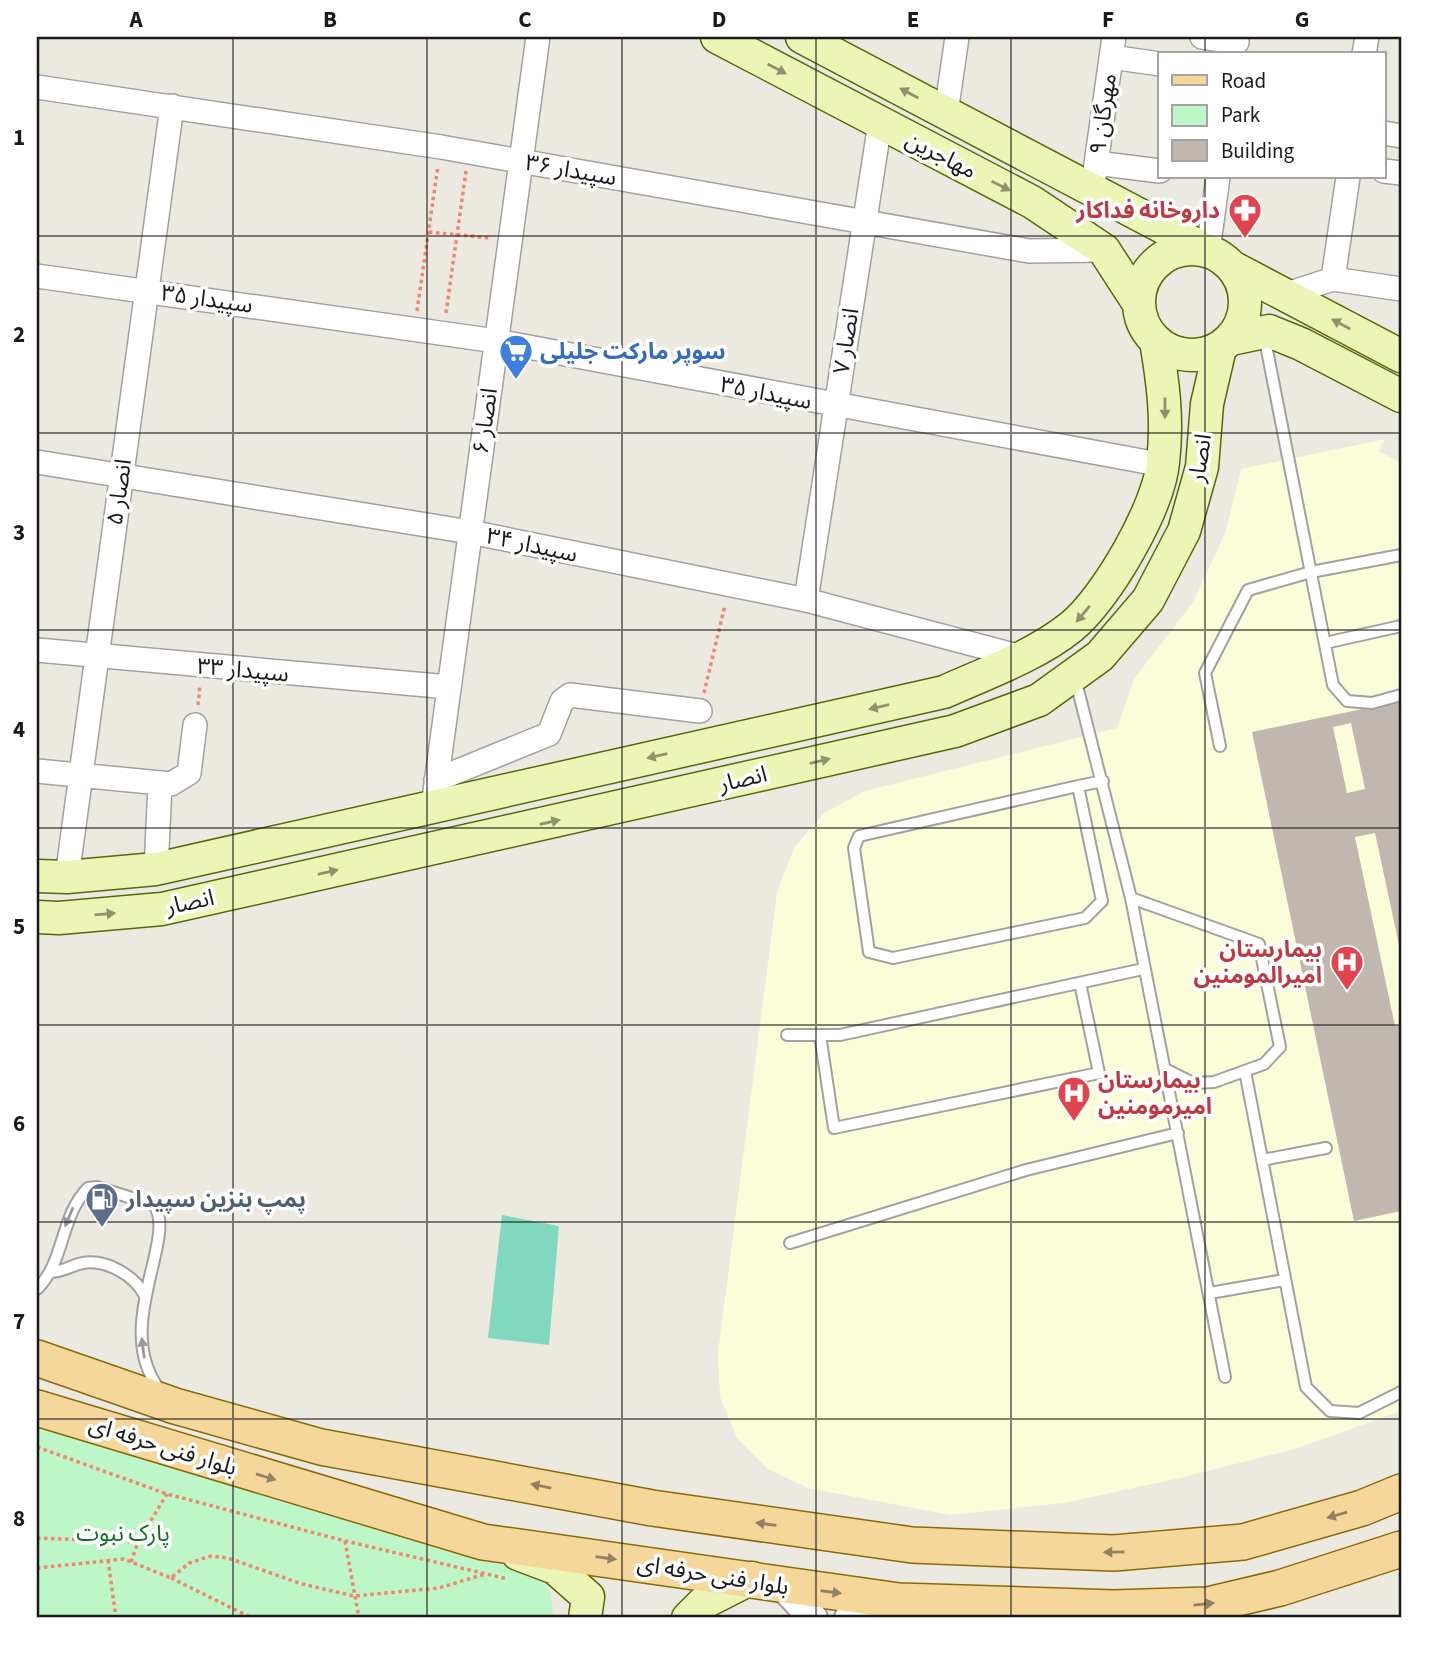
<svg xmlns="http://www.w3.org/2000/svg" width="1438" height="1655" viewBox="0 0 1438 1655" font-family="'Source Sans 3','Noto Sans Arabic',sans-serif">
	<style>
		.education { fill: #fafdd8 }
		.park { fill: #bdf6c7 }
		.pitch { fill: #81d8be }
		.building { fill: #c0b8b0; fill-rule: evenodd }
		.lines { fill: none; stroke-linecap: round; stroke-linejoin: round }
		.service-casing { stroke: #a1a1a1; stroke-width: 14 }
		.minor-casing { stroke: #a1a1a1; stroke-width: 26 }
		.tertiary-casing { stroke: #a1a1a1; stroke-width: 32 }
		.secondary-casing { stroke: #56690a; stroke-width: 35 }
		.primary-casing { stroke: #8a6a07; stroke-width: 38 }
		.path { stroke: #f2856b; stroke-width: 3.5; stroke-dasharray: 3.5 3.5; stroke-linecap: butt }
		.service { stroke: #fff; stroke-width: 10 }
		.minor { stroke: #fff; stroke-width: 23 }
		.tertiary { stroke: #fff; stroke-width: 28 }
		.secondary { stroke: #ecf5b5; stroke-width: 32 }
		.primary { stroke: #f6d79b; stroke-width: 35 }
		.oneway { fill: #8e926f }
		.oneway2 { fill: #989898 }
		.oneway3 { fill: #938261 }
		.grid { fill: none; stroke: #1a1a1a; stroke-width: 2; stroke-opacity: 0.55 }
		.labels { text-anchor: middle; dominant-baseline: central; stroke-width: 7; stroke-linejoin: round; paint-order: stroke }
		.street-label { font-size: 23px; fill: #1a1a1a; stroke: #fff }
		.health-label { font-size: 23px; font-weight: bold; fill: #be3a42; stroke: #fff; text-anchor: end }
		.shop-label { font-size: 23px; font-weight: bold; fill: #366cbe; stroke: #fff; text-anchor: start }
		.service-label { font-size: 23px; font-weight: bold; fill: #4e5e75; stroke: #fff; text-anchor: start }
		.park-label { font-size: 23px; fill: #107121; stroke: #fff }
		.neatline { fill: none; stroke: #1a1a1a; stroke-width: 2.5 }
		.grid-label { font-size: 23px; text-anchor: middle; font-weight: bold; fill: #1a1a1a }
	</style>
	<rect width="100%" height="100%" fill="#ece9e0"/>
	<path class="education" d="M 1385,439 L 1379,451 L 1401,463 L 1401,1411 L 1295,1449 L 1180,1478 L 1064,1503 L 950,1515 L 808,1488 L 768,1469 L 737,1438 L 720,1397 L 718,1353 L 777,892 L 794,848 L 824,813 L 865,791 L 1117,728 L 1134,679 L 1193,602 L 1226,531 L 1241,469 Z"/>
	<path class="park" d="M 37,1421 L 520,1547 L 551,1593 L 553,1618 L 37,1618 Z"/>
	<path class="pitch" d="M 502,1215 L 559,1226 L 549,1345 L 488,1338 Z"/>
	<path class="building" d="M 1401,701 L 1401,954 L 1375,833 L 1355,837 L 1395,1026 L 1401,1025 L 1401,1211 L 1354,1221 L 1252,732 ZM 1351,723 L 1365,789 L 1347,793 L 1333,727 Z"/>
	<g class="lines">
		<defs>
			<path id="service" d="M 1264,335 L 1333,685 L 1347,701 L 1372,703 L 1401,695
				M 1325,643 L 1401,626
				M 1075,678 L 1131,898 L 1225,1377
				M 1220,746 L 1205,673 L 1248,590 L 1311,572 L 1401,555
				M 1078,786 L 1102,901 L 1085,918 L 893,958 L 869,952 L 854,848 L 859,836 L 1078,786 L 1103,781
				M 1131,898 L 1259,944 L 1280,1047 L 1264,1064 L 1214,1082 L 1193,1083 L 1165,1069
				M 787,1035 L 840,1035 L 1143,969
				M 820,1035 L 834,1128 L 1099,1073 L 1080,983
				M 1245,1071 L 1306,1387 L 1330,1411 L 1359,1413 L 1401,1392
				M 1262,1160 L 1326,1148
				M 790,1243 L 1026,1170 L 1178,1133
				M 51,1272 C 63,1272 72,1265 83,1263 C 107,1259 135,1276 145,1296
				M 37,1289 C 65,1262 60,1216 88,1188 L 97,1187 L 154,1205 C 178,1238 112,1326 159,1389
				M 1210,1293 L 1284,1280"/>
			<path id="minor" d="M 1202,37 L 1237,42
				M 1364,54 L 1367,37
				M 1111,57 L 1160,64
				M 37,87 L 441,147 L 1029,251 L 1104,250
				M 946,113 L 957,37
				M 1384,133 L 1401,136
				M 1096,163 L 1160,171
				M 1384,171 L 1401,173
				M 1092,192 L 1114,37
				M 1208,251 L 1218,177
				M 37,276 L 496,341 L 1163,465
				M 1333,279 L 1348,177
				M 1284,295 L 1333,279 L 1401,289
				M 37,462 L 470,532 L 806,600 L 1021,657
				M 806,600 L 880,123
				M 37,650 L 449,687
				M 37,771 L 171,784 L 189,773 L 195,725
				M 436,780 L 549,734 L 562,701 L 570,695 L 700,711
				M 433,806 L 538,37
				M 156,869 L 160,785
				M 67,877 L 172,106"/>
			<path id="tertiary" d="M 783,1586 L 813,1618
				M 849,1618 L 871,1598 L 888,1600"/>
			<path id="secondary" d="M 717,37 L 1032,202 L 1104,250 L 1139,304
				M 802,37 L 1208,251
				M1139 302a53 53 0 1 1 106 0a53 53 0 1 1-106 0Z
				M 1232,267 L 1401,356
				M 1231,339 L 1269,331 L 1301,344 L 1401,396
				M 37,876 L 67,877 L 156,869 L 944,692 C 986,673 1035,656 1071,627 C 1106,599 1159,507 1163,462 C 1168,420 1163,382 1156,341
				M 37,917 L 59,918 L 162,909 L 955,731 L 1039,700 L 1100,656 L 1148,600 L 1184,531 L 1202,467 L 1207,404 L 1220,348
				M 518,1554 L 555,1568 L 588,1597 L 585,1618
				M 688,1618 L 703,1603 L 752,1578"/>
			<path id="primary" d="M 37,1358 L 175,1406 L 321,1447 L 652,1508 L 912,1545 L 1114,1553 L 1243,1542 L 1362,1508 L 1401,1492
				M 37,1408 L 483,1542 L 899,1601 L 1114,1608 L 1208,1605 L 1280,1588 L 1401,1549"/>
		</defs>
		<use href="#service" class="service-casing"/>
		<use href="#minor" class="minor-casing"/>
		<use href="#tertiary" class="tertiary-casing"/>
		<use href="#secondary" class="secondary-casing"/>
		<use href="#primary" class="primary-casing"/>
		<path class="path" d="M 429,232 L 490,238
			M 417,311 L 438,166
			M 446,313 L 466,171
			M 704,693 L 725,605
			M 198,705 L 200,685
			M 37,1447 L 167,1494 L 345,1541 L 508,1579
			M 37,1538 L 138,1542 L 167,1494
			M 345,1541 L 359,1618
			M 108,1560 L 116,1618
			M 131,1562 L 138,1542
			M 37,1568 L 124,1559 L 171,1578 L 189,1563 L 211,1556 L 228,1558 L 302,1584 L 354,1596 L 439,1588 L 485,1574
			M 171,1578 L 252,1618"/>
		<use href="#service" class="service"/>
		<use href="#minor" class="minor"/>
		<use href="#tertiary" class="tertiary"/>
		<use href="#secondary" class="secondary"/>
		<use href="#primary" class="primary"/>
	</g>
	<defs><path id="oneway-solid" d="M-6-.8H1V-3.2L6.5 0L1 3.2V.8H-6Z" transform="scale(1.75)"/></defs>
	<g class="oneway">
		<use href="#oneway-solid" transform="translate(777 69) rotate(28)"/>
		<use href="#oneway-solid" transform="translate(909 93) rotate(-152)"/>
		<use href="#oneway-solid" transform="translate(1001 186) rotate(27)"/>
		<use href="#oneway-solid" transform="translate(1341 324) rotate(-152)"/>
		<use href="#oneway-solid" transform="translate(1165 408) rotate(90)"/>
		<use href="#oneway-solid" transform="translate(1083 614) rotate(130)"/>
		<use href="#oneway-solid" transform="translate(879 707) rotate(167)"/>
		<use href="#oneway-solid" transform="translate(657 756) rotate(167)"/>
		<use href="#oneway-solid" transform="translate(820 761) rotate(-13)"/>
		<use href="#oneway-solid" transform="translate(550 822) rotate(-13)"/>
		<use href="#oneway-solid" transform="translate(328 872) rotate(-13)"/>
		<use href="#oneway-solid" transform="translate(105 914) rotate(-5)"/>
	</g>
	<g class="oneway2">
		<use href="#oneway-solid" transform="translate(69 1217) rotate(113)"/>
		<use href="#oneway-solid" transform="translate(143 1348) rotate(-97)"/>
	</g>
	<g class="oneway3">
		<use href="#oneway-solid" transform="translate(266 1477) rotate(17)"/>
		<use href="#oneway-solid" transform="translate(541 1486) rotate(-169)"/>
		<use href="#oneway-solid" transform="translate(1337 1515) rotate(164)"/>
		<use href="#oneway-solid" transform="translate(766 1524) rotate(-172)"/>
		<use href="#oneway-solid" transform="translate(1114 1552) rotate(179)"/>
		<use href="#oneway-solid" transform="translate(606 1558) rotate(8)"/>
		<use href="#oneway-solid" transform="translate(831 1592) rotate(8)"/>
		<use href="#oneway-solid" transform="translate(1204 1604) rotate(-6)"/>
	</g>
	<path class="grid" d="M 233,37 L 233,1618M 427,37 L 427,1618M 622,37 L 622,1618M 816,37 L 816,1618M 1011,37 L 1011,1618M 1205,37 L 1205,54M 1205,177 L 1205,1618M 37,236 L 1401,236M 37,433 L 1401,433M 37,630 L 1401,630M 37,828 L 1401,828M 37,1025 L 1401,1025M 37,1222 L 1401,1222M 37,1419 L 1401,1419"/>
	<defs>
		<symbol id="pharmacy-pin" viewBox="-11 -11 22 30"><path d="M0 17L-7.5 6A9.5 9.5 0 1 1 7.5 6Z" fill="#e0444e" stroke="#fff"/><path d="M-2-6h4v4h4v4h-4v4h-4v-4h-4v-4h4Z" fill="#fff"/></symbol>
		<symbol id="supermarket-pin" viewBox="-11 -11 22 30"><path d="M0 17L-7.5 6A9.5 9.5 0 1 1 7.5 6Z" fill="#3f7fe0" stroke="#fff"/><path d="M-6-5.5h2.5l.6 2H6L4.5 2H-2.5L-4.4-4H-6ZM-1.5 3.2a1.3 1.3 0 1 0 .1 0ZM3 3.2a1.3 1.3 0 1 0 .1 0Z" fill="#fff"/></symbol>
		<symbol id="hospital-pin" viewBox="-11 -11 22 30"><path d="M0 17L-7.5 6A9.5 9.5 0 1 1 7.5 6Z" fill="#e0444e" stroke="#fff"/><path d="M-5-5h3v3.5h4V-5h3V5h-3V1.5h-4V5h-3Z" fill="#fff"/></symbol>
		<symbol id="fuel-pin" viewBox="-11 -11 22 30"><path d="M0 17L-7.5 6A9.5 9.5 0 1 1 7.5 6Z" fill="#5c6f8a" stroke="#fff"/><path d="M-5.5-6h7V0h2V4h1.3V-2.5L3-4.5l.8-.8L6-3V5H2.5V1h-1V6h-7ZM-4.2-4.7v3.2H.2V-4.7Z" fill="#fff"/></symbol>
	</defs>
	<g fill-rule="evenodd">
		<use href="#pharmacy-pin" x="1226" y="191" width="38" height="52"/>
		<use href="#supermarket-pin" x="497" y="332" width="38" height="52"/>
		<use href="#hospital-pin" x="1328" y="943" width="38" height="52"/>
		<use href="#hospital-pin" x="1055" y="1074" width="38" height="52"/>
		<use href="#fuel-pin" x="83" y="1180" width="38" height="52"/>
	</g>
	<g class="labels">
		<g class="street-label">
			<text transform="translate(1103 114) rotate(-82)">مهرگان ۹</text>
			<text transform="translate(941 155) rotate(27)">مهاجرین</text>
			<text transform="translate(571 170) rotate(10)">سپیدار ۳۶</text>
			<text transform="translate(207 299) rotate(8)">سپیدار ۳۵</text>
			<text transform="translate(846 341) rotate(-81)">انصار ۷</text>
			<text transform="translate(766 393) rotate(11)">سپیدار ۳۵</text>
			<text transform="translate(485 421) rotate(-82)">انصار ۶</text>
			<text transform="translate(1200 458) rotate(-81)">انصار</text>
			<text transform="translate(119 492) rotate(-82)">انصار ۵</text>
			<text transform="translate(532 545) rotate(12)">سپیدار ۳۴</text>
			<text transform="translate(243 670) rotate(5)">سپیدار ۳۳</text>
			<text transform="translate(743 779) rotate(-13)">انصار</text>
			<text transform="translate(190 902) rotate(-12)">انصار</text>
			<text transform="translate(163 1446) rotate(17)">بلوار فنی حرفه ای</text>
			<text transform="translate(713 1575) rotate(9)">بلوار فنی حرفه ای</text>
		</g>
		<g class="health-label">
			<text x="1220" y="210">داروخانه فداکار</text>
			<text x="1322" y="949">بیمارستان<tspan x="1322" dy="26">امیرالمومنین</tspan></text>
			<text x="1098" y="1080" text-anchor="start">بیمارستان<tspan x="1098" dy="26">امیرمومنین</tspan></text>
		</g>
		<g class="shop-label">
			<text x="540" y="351">سوپر مارکت جلیلی</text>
		</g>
		<g class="service-label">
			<text x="126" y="1199">پمپ بنزین سپیدار</text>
		</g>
		<g class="park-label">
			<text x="123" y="1533">پارک نبوت</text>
		</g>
	</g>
	<rect width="1438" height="1655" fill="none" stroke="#ffffff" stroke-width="77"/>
	<rect x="1158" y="52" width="228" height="126" fill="#ffffff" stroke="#a3a3a3" stroke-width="2"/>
	<rect x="1172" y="75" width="35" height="10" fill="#f6d79b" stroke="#a3a3a3" stroke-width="2"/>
	<text x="1221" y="88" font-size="21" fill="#1a1a1a">Road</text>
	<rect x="1172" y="105" width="35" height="21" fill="#bdf6c7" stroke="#a3a3a3" stroke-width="2"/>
	<text x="1221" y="122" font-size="21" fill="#1a1a1a">Park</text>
	<rect x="1172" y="140" width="35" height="21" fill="#c0b8b0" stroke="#a3a3a3" stroke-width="2"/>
	<text x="1221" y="158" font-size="21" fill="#1a1a1a">Building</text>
	<rect x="38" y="38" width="1362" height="1578" class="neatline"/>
	<g class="grid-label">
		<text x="136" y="27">A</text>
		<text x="330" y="27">B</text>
		<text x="525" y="27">C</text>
		<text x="719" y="27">D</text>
		<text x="913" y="27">E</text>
		<text x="1108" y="27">F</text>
		<text x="1302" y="27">G</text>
		<text x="19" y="145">1</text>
		<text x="19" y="342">2</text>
		<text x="19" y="540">3</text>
		<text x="19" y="737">4</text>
		<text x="19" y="934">5</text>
		<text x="19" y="1131">6</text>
		<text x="19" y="1329">7</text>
		<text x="19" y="1526">8</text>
	</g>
</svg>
